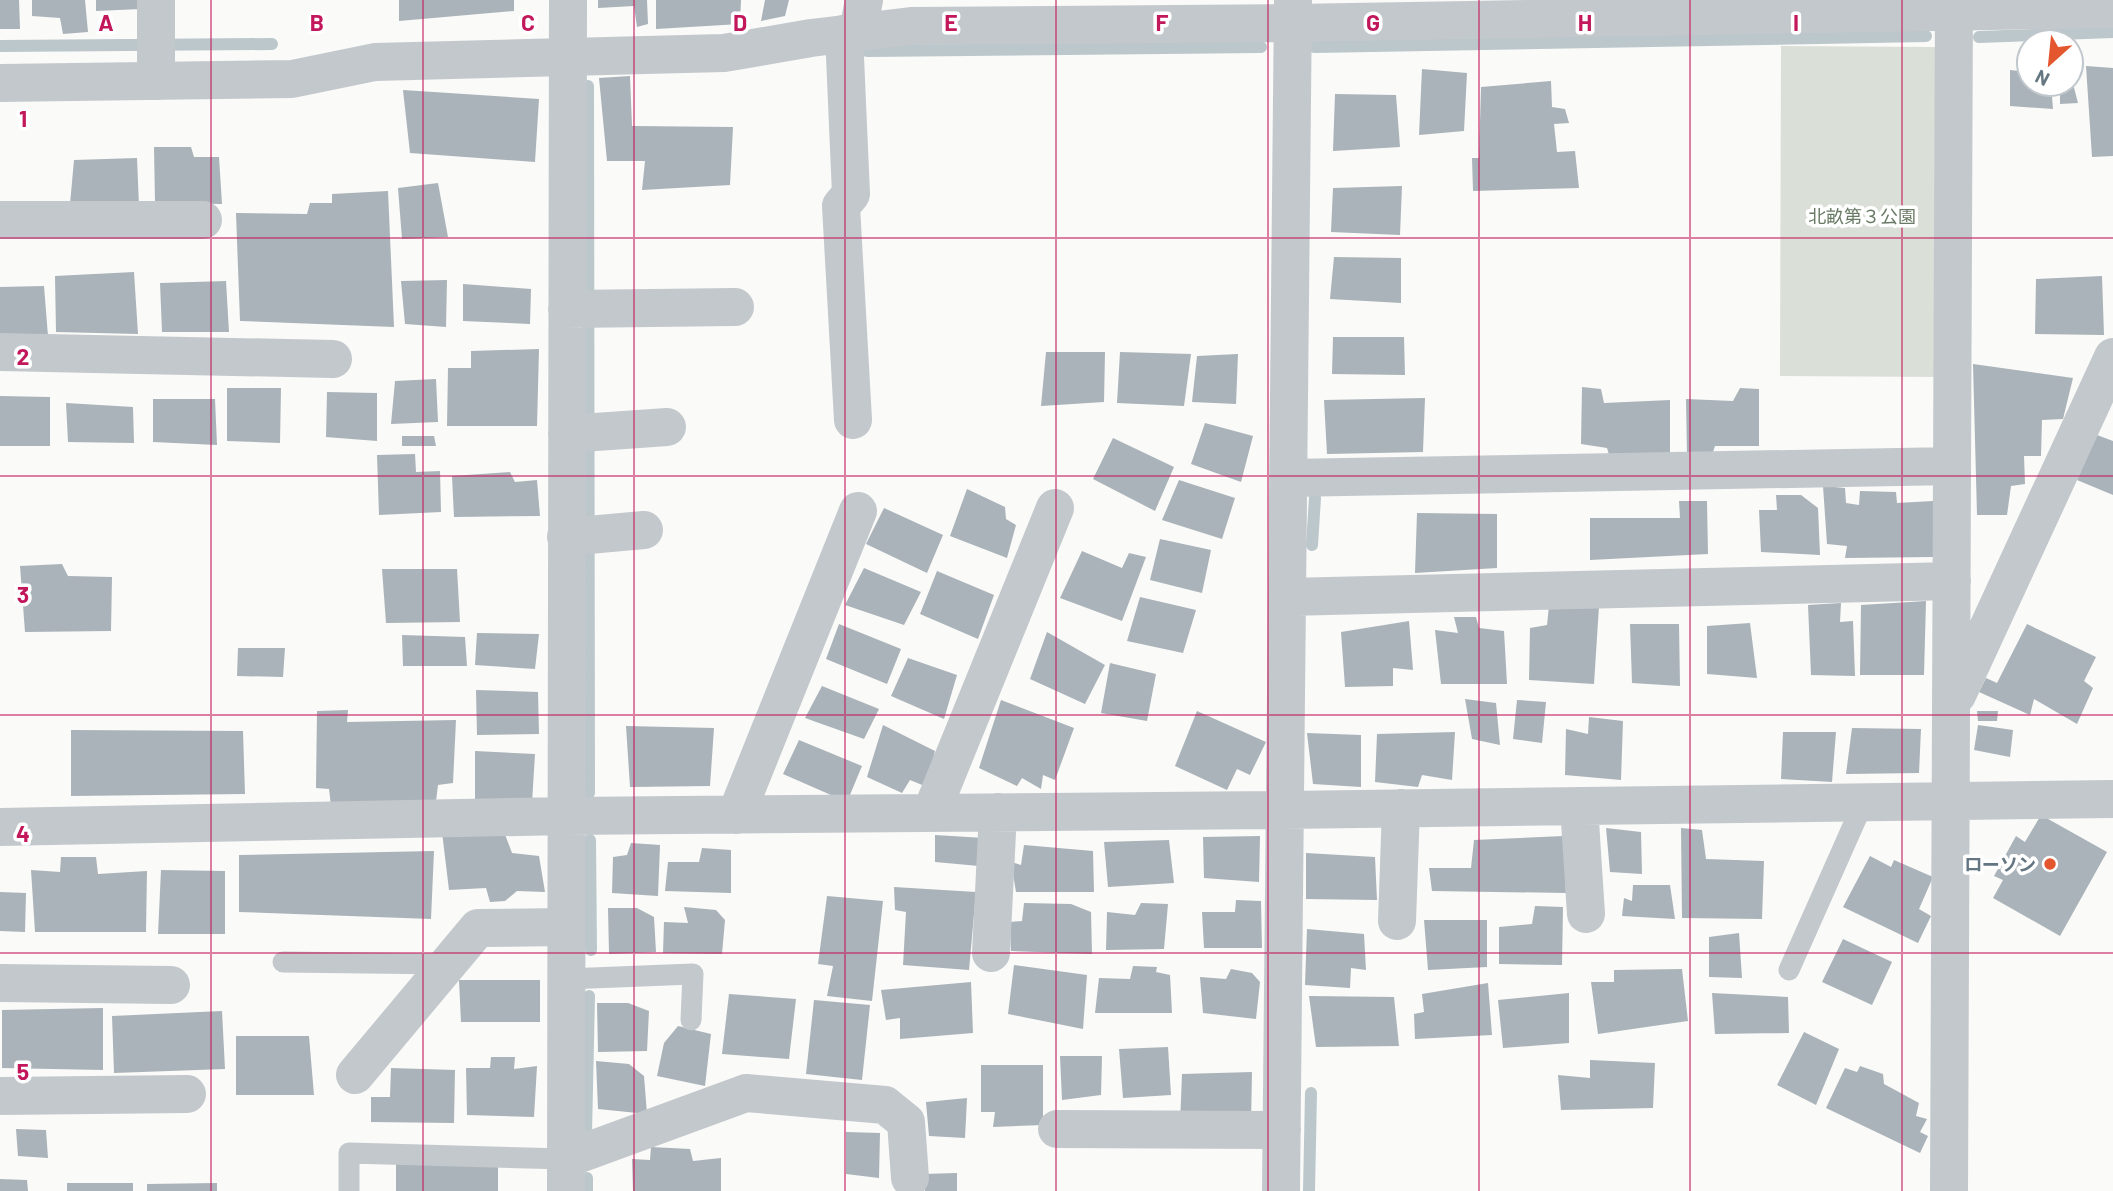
<svg xmlns="http://www.w3.org/2000/svg" width="2113" height="1191" viewBox="0 0 2113 1191" font-family="Barlow,'Noto Sans JP',sans-serif">
	<style>
		.green { fill: #dadfd7 }
		.lines { fill: none; stroke-linecap: round; stroke-linejoin: round }
		.stream { stroke: #bbc7cb; stroke-width: 12 }
		.building { fill: #aab3b9 }
		.service { stroke: #c3c8cc; stroke-width: 21 }
		.minor { stroke: #c3c8cc; stroke-width: 38 }
		.tertiary { stroke: #c3c8cc; stroke-width: 38 }
		.grid { fill: none; stroke: #c2185b; stroke-width: 2; stroke-opacity: 0.55 }
		.poi-dot { fill: #e4572e; stroke: #fff; stroke-width: 2.5 }
		.labels { text-anchor: middle; dominant-baseline: central; stroke-width: 7; stroke-linejoin: round; paint-order: stroke }
		.park-label { font-size: 18px; fill: #687a64; stroke: #fff }
		.poi-label { font-size: 18px; font-weight: bold; fill: #657683; stroke: #fff; text-anchor: end }
		.grid-label { font-size: 23px; text-anchor: middle; font-weight: bold; fill: #c2185b; stroke: #fff; stroke-width: 7; stroke-linejoin: round; paint-order: stroke }
	</style>
	<rect width="100%" height="100%" fill="#fafaf8"/>
	<path class="green" d="M 1781,46 L 1934,47 L 1944,55 L 1942,377 L 1780,376 Z"/>
	<g class="lines">
		<path class="stream" d="M 1979,37 L 2113,32
			M 0,46 L 272,44
			M 1314,47 L 1926,36
			M 867,51 L 1261,47
			M 588,86 L 589,793
			M 1312,545 L 1315,498
			M 590,840 L 591,950
			M 586,1134 L 589,996
			M 587,1178 L 587,1191
			M 1309,1191 L 1311,1093"/>
	</g>
	<path class="building" d="M 0,0 L 19,0 L 20,29 L 0,29 Z
		M 32,0 L 85,0 L 88,32 L 63,34 L 60,18 L 32,16 Z
		M 96,0 L 141,0 L 141,9 L 96,11 Z
		M 399,0 L 514,0 L 514,11 L 399,21 Z
		M 598,0 L 647,0 L 648,24 L 637,27 L 634,6 L 598,8 Z
		M 656,0 L 741,0 L 740,24 L 656,29 Z
		M 765,0 L 789,0 L 785,16 L 761,21 Z
		M 2086,66 L 2113,68 L 2113,156 L 2092,157 Z
		M 1422,69 L 1467,73 L 1464,131 L 1419,135 Z
		M 2010,70 L 2029,72 L 2029,84 L 2051,84 L 2053,109 L 2010,106 Z
		M 630,76 L 632,126 L 733,127 L 730,185 L 642,190 L 645,161 L 607,161 L 599,78 Z
		M 2071,76 L 2078,103 L 2060,104 L 2060,84 L 2071,84 Z
		M 1551,81 L 1552,107 L 1565,109 L 1569,123 L 1554,124 L 1557,152 L 1575,151 L 1579,188 L 1473,191 L 1472,158 L 1479,158 L 1481,87 Z
		M 403,90 L 539,99 L 535,162 L 410,153 Z
		M 1335,94 L 1396,95 L 1400,147 L 1333,151 Z
		M 154,147 L 191,147 L 194,157 L 219,157 L 222,204 L 155,203 Z
		M 137,158 L 139,206 L 70,204 L 74,160 Z
		M 438,183 L 448,237 L 402,239 L 398,188 Z
		M 1402,186 L 1400,235 L 1331,232 L 1333,188 Z
		M 388,191 L 394,327 L 240,321 L 236,213 L 307,214 L 310,203 L 332,203 L 332,194 Z
		M 1334,257 L 1401,258 L 1401,303 L 1330,299 Z
		M 134,272 L 138,334 L 56,332 L 55,276 Z
		M 2102,276 L 2104,335 L 2035,334 L 2036,279 Z
		M 447,280 L 446,327 L 405,324 L 401,281 Z
		M 226,281 L 229,332 L 162,332 L 160,283 Z
		M 463,284 L 531,289 L 530,324 L 463,321 Z
		M 44,286 L 48,336 L 0,336 L 0,287 Z
		M 1333,337 L 1404,337 L 1405,375 L 1332,374 Z
		M 539,349 L 537,426 L 447,426 L 448,368 L 471,368 L 471,351 Z
		M 1046,352 L 1105,352 L 1104,402 L 1041,406 Z
		M 1120,352 L 1191,354 L 1184,406 L 1117,403 Z
		M 1238,354 L 1236,404 L 1192,402 L 1197,356 Z
		M 1973,364 L 2073,378 L 2063,419 L 2042,420 L 2041,456 L 2024,456 L 2025,484 L 2011,486 L 2007,515 L 1977,515 Z
		M 436,379 L 438,422 L 391,424 L 395,381 Z
		M 1582,387 L 1601,389 L 1604,403 L 1670,400 L 1670,459 L 1610,458 L 1607,448 L 1581,444 Z
		M 227,388 L 281,388 L 280,443 L 227,441 Z
		M 1740,388 L 1759,389 L 1759,446 L 1715,446 L 1712,455 L 1687,456 L 1686,399 L 1733,401 Z
		M 327,392 L 377,393 L 377,441 L 326,437 Z
		M 0,396 L 50,397 L 50,446 L 0,446 Z
		M 1425,398 L 1423,452 L 1327,454 L 1324,400 Z
		M 153,399 L 215,399 L 217,445 L 153,442 Z
		M 66,403 L 133,407 L 134,443 L 68,442 Z
		M 1205,423 L 1253,436 L 1241,482 L 1191,464 Z
		M 2097,435 L 2113,441 L 2113,495 L 2077,480 Z
		M 402,436 L 434,436 L 436,446 L 402,446 Z
		M 1113,438 L 1174,467 L 1155,511 L 1093,479 Z
		M 415,454 L 416,472 L 440,471 L 441,512 L 379,515 L 377,455 Z
		M 510,472 L 515,482 L 537,480 L 540,516 L 454,517 L 452,476 Z
		M 1179,480 L 1235,498 L 1222,539 L 1162,520 Z
		M 1823,486 L 1845,488 L 1846,503 L 1859,505 L 1860,491 L 1896,492 L 1897,503 L 1933,501 L 1933,557 L 1845,558 L 1847,546 L 1827,544 Z
		M 967,489 L 1005,507 L 1006,519 L 1016,525 L 1007,558 L 950,536 Z
		M 1776,495 L 1801,495 L 1818,508 L 1820,555 L 1761,552 L 1759,510 L 1777,510 Z
		M 1679,501 L 1707,501 L 1708,554 L 1590,560 L 1590,518 L 1680,518 Z
		M 884,508 L 943,535 L 927,573 L 866,544 Z
		M 1417,513 L 1497,514 L 1497,568 L 1415,573 Z
		M 1160,539 L 1211,550 L 1202,593 L 1150,580 Z
		M 1082,551 L 1122,568 L 1129,553 L 1146,557 L 1122,621 L 1060,598 Z
		M 62,564 L 68,576 L 112,577 L 111,631 L 25,632 L 20,566 Z
		M 864,568 L 921,592 L 904,625 L 845,605 Z
		M 382,569 L 457,569 L 460,622 L 386,623 Z
		M 937,571 L 994,595 L 978,639 L 920,614 Z
		M 1140,597 L 1196,610 L 1183,653 L 1127,641 Z
		M 1926,601 L 1924,675 L 1860,675 L 1861,605 Z
		M 1841,603 L 1840,622 L 1853,621 L 1855,676 L 1811,675 L 1808,605 Z
		M 1549,606 L 1599,606 L 1594,684 L 1529,680 L 1530,628 L 1547,625 Z
		M 1454,617 L 1476,617 L 1479,628 L 1504,631 L 1507,684 L 1441,684 L 1435,630 L 1458,633 Z
		M 1409,621 L 1413,670 L 1393,668 L 1393,686 L 1345,687 L 1341,632 Z
		M 1750,623 L 1757,678 L 1707,674 L 1707,626 Z
		M 839,624 L 901,649 L 887,684 L 826,659 Z
		M 1630,624 L 1679,624 L 1680,686 L 1632,683 Z
		M 2027,624 L 2096,657 L 2084,681 L 2093,688 L 2077,724 L 2034,699 L 2030,715 L 1979,692 L 1986,678 L 1997,683 Z
		M 1047,632 L 1105,665 L 1085,704 L 1030,679 Z
		M 477,633 L 539,634 L 535,669 L 475,665 Z
		M 402,635 L 465,637 L 467,666 L 403,666 Z
		M 238,648 L 285,648 L 283,677 L 237,676 Z
		M 908,658 L 957,675 L 944,719 L 891,696 Z
		M 1110,663 L 1156,674 L 1147,721 L 1101,713 Z
		M 822,686 L 879,709 L 864,739 L 805,718 Z
		M 476,690 L 538,692 L 539,734 L 477,735 Z
		M 1465,699 L 1496,703 L 1500,745 L 1472,739 Z
		M 1001,700 L 1074,728 L 1055,780 L 1043,775 L 1041,789 L 1022,778 L 1017,786 L 979,768 Z
		M 1517,700 L 1546,702 L 1542,743 L 1513,739 Z
		M 348,710 L 347,722 L 456,720 L 453,783 L 438,785 L 435,809 L 331,806 L 329,789 L 316,788 L 317,711 Z
		M 1197,711 L 1266,742 L 1250,775 L 1237,769 L 1227,790 L 1175,766 Z
		M 1977,711 L 1998,711 L 1997,721 L 1978,721 Z
		M 1589,717 L 1623,721 L 1621,780 L 1565,775 L 1566,729 L 1588,734 Z
		M 883,725 L 935,751 L 927,787 L 910,780 L 902,793 L 867,777 Z
		M 1978,725 L 2013,730 L 2010,757 L 1974,750 Z
		M 626,726 L 714,728 L 710,786 L 630,787 Z
		M 1852,728 L 1921,729 L 1919,773 L 1846,774 Z
		M 71,730 L 243,731 L 245,794 L 71,796 Z
		M 1455,732 L 1452,780 L 1422,775 L 1418,787 L 1375,782 L 1377,734 Z
		M 1783,732 L 1836,732 L 1832,782 L 1781,779 Z
		M 1307,733 L 1361,735 L 1361,787 L 1313,784 Z
		M 799,740 L 862,766 L 847,802 L 783,774 Z
		M 475,751 L 535,754 L 532,803 L 475,804 Z
		M 2041,815 L 2107,852 L 2060,936 L 1993,898 L 2003,880 L 1994,876 L 2016,836 L 2025,842 Z
		M 1606,828 L 1641,832 L 1642,874 L 1610,872 Z
		M 1681,828 L 1702,830 L 1706,859 L 1764,861 L 1762,919 L 1682,918 Z
		M 503,829 L 512,853 L 539,856 L 545,892 L 517,891 L 505,901 L 490,902 L 486,888 L 449,890 L 442,832 Z
		M 935,835 L 984,838 L 979,866 L 935,862 Z
		M 1260,836 L 1259,882 L 1204,878 L 1203,837 Z
		M 1564,836 L 1566,893 L 1432,891 L 1429,868 L 1471,868 L 1474,840 Z
		M 1169,840 L 1174,883 L 1108,887 L 1104,842 Z
		M 631,843 L 660,845 L 658,896 L 612,893 L 613,857 L 627,855 Z
		M 1024,845 L 1093,851 L 1094,892 L 1016,892 L 1011,862 L 1021,865 Z
		M 702,848 L 731,850 L 731,893 L 665,891 L 668,862 L 699,862 Z
		M 434,851 L 431,919 L 239,912 L 239,855 Z
		M 1306,853 L 1375,857 L 1377,900 L 1306,899 Z
		M 1870,856 L 1891,867 L 1894,860 L 1933,877 L 1919,909 L 1931,916 L 1918,943 L 1843,907 Z
		M 61,857 L 96,857 L 98,874 L 147,871 L 146,932 L 35,932 L 31,870 L 60,872 Z
		M 161,870 L 225,871 L 225,934 L 158,934 Z
		M 1633,885 L 1670,885 L 1675,919 L 1622,916 L 1624,898 L 1632,901 Z
		M 894,887 L 976,892 L 969,970 L 903,965 L 906,912 L 895,910 Z
		M 0,892 L 26,893 L 25,932 L 0,931 Z
		M 827,896 L 883,901 L 872,1001 L 827,996 L 833,966 L 818,964 Z
		M 1236,900 L 1261,901 L 1262,948 L 1204,948 L 1202,912 L 1235,912 Z
		M 1024,903 L 1071,904 L 1091,912 L 1092,954 L 1011,951 L 1010,922 L 1022,921 Z
		M 1141,903 L 1168,904 L 1164,949 L 1106,950 L 1107,912 L 1135,915 Z
		M 1535,906 L 1563,907 L 1562,965 L 1499,964 L 1499,927 L 1532,924 Z
		M 684,907 L 716,910 L 725,920 L 722,954 L 663,953 L 664,922 L 688,923 Z
		M 608,908 L 637,908 L 654,917 L 656,952 L 609,954 Z
		M 1424,920 L 1487,920 L 1487,967 L 1428,970 Z
		M 1307,929 L 1364,934 L 1366,970 L 1351,968 L 1350,988 L 1305,985 Z
		M 1739,933 L 1742,978 L 1709,977 L 1709,937 Z
		M 1843,939 L 1892,962 L 1872,1005 L 1822,982 Z
		M 1014,965 L 1087,975 L 1083,1029 L 1008,1014 Z
		M 1133,966 L 1157,967 L 1156,972 L 1170,975 L 1172,1013 L 1095,1013 L 1099,978 L 1130,979 Z
		M 1231,969 L 1252,973 L 1260,982 L 1256,1019 L 1203,1013 L 1200,977 L 1226,979 Z
		M 1682,969 L 1688,1021 L 1598,1034 L 1591,982 L 1614,982 L 1614,970 Z
		M 459,980 L 540,980 L 540,1022 L 461,1022 Z
		M 971,982 L 973,1033 L 900,1039 L 900,1018 L 886,1020 L 881,990 Z
		M 1488,983 L 1492,1035 L 1415,1039 L 1414,1014 L 1424,1012 L 1422,994 Z
		M 1569,993 L 1569,1043 L 1503,1048 L 1498,1000 Z
		M 1712,993 L 1788,997 L 1789,1033 L 1715,1034 Z
		M 729,994 L 796,999 L 789,1059 L 722,1054 Z
		M 1309,996 L 1394,997 L 1399,1046 L 1316,1047 Z
		M 814,1000 L 870,1005 L 862,1080 L 806,1074 Z
		M 597,1003 L 628,1003 L 649,1011 L 647,1051 L 598,1052 Z
		M 103,1008 L 103,1070 L 2,1068 L 2,1010 Z
		M 222,1011 L 225,1069 L 114,1073 L 112,1016 Z
		M 678,1026 L 711,1034 L 705,1086 L 657,1076 L 664,1043 Z
		M 1804,1032 L 1839,1049 L 1816,1105 L 1777,1085 Z
		M 236,1036 L 309,1036 L 314,1095 L 236,1095 Z
		M 1168,1047 L 1171,1095 L 1123,1098 L 1119,1049 Z
		M 1060,1056 L 1102,1056 L 1101,1095 L 1062,1100 Z
		M 491,1057 L 515,1057 L 514,1069 L 537,1066 L 534,1117 L 467,1115 L 466,1068 L 490,1068 Z
		M 1590,1060 L 1655,1063 L 1653,1108 L 1561,1110 L 1558,1075 L 1590,1078 Z
		M 596,1061 L 629,1064 L 644,1076 L 647,1114 L 598,1109 Z
		M 981,1065 L 1043,1065 L 1043,1125 L 993,1127 L 995,1112 L 981,1112 Z
		M 1860,1066 L 1883,1074 L 1884,1084 L 1919,1103 L 1916,1116 L 1927,1119 L 1920,1132 L 1928,1136 L 1920,1153 L 1826,1108 L 1845,1068 L 1857,1072 Z
		M 391,1068 L 455,1070 L 454,1123 L 371,1122 L 371,1097 L 390,1097 Z
		M 1252,1072 L 1251,1123 L 1180,1124 L 1182,1074 Z
		M 967,1098 L 965,1138 L 929,1136 L 926,1102 Z
		M 16,1129 L 46,1130 L 48,1158 L 18,1156 Z
		M 846,1132 L 880,1133 L 879,1178 L 846,1174 Z
		M 651,1147 L 690,1149 L 693,1161 L 721,1158 L 721,1191 L 633,1191 L 632,1159 L 650,1160 Z
		M 498,1163 L 498,1191 L 396,1191 L 396,1164 Z
		M 957,1173 L 957,1191 L 925,1191 L 923,1174 Z
		M 0,1179 L 27,1180 L 28,1191 L 0,1191 Z
		M 67,1183 L 133,1183 L 133,1191 L 67,1191 Z
		M 217,1183 L 217,1191 L 147,1191 L 147,1184 Z"/>
	<g class="lines">
		<path class="service" d="M 283,962 L 448,964
			M 1789,970 L 1864,801
			M 566,979 L 693,974 L 691,1020
			M 349,1191 L 349,1153 L 566,1159"/>
		<path class="minor" d="M 858,32 L 864,0
			M 844,34 L 851,194 L 841,206 L 853,420
			M 156,81 L 156,0
			M 0,220 L 203,220
			M 567,309 L 735,307
			M 0,352 L 333,359
			M 567,434 L 667,427
			M 1288,478 L 1952,466
			M 566,537 L 644,530
			M 1287,597 L 1952,581
			M 1957,695 L 2113,357
			M 1579,806 L 1586,914
			M 931,813 L 1055,508
			M 736,815 L 858,511
			M 0,827 L 566,816 L 1285,810 L 2113,799
			M 1397,921 L 1401,808
			M 991,953 L 998,812
			M 0,983 L 171,985
			M 355,1075 L 478,928 L 566,927
			M 0,1096 L 187,1094
			M 1057,1129 L 1282,1130
			M 566,1159 L 746,1093 L 885,1105 L 906,1122 L 910,1178
			M 566,1191 L 568,0
			M 1281,1191 L 1293,0
			M 1949,1191 L 1954,0"/>
		<path class="tertiary" d="M 0,83 L 292,79 L 375,62 L 724,53 L 811,38 L 911,26 L 1293,23 L 2113,9"/>
	</g>
	<path class="grid" d="M 211,0 L 211,1191M 423,0 L 423,1191M 634,0 L 634,1191M 845,0 L 845,1191M 1056,0 L 1056,1191M 1268,0 L 1268,1191M 1479,0 L 1479,1191M 1690,0 L 1690,1191M 1902,0 L 1902,1191M 0,238 L 2113,238M 0,476 L 2113,476M 0,715 L 2113,715M 0,953 L 2113,953"/>
	<circle class="poi-dot" cx="2050" cy="864" r="7"/>
	<g class="labels">
		<g class="park-label">
			<text x="1862" y="216">北畝第３公園</text>
		</g>
		<g class="poi-label">
			<text x="2036" y="864">ローソン</text>
		</g>
	</g>
	<g class="grid-label">
		<text x="106" y="31">A</text>
		<text x="317" y="31">B</text>
		<text x="528" y="31">C</text>
		<text x="740" y="31">D</text>
		<text x="951" y="31">E</text>
		<text x="1162" y="31">F</text>
		<text x="1373" y="31">G</text>
		<text x="1585" y="31">H</text>
		<text x="1796" y="31">I</text>
		<text x="23" y="127">1</text>
		<text x="23" y="365">2</text>
		<text x="23" y="603">3</text>
		<text x="23" y="842">4</text>
		<text x="23" y="1080">5</text>
	</g>
	<g transform="translate(2050 63) rotate(207)"><circle r="33" fill="#ffffff" stroke="#c1c8cd" stroke-width="2"/>
	<path d="M0-5L12 26L0 18L-12 26Z" fill="#e4572e"/>
	<text y="-10" font-size="19" font-weight="bold" text-anchor="middle" fill="#657683">N</text>
	</g>
</svg>
